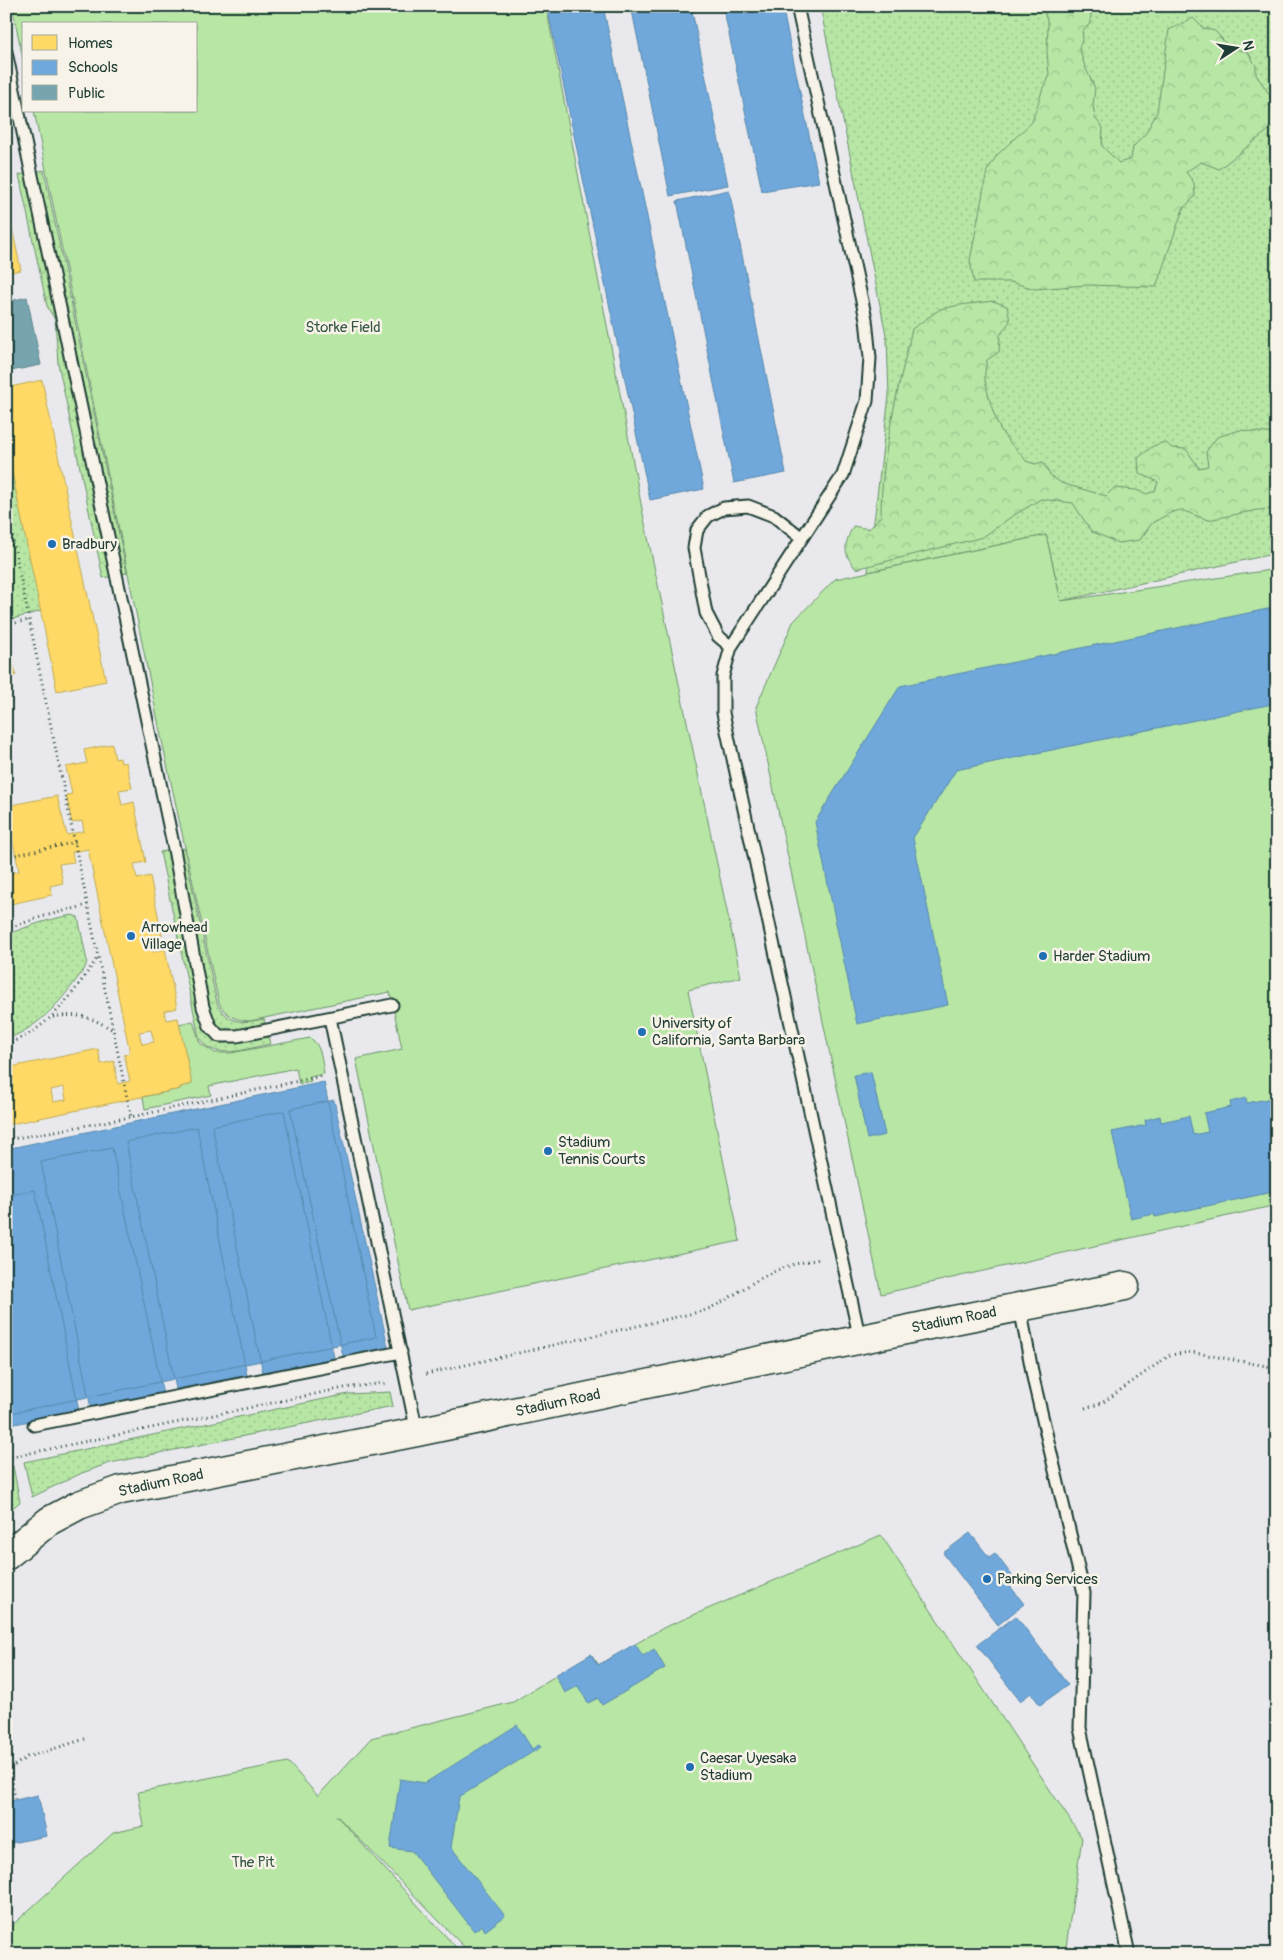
<svg xmlns="http://www.w3.org/2000/svg" width="1283" height="1960" viewBox="0 0 1283 1960" font-family="Pangolin,sans-serif">
	<style>
		.built { fill: #e9e9ed; fill-rule: evenodd }
		.grass { fill: url(#grass-dots); stroke: #6b926c }
		.forest { fill: url(#forest-crowns); stroke: #6b926c }
		.green { fill: #b7e6a5; stroke: #6b926c }
		.homes { fill: #ffd966; stroke: #bcaa57; fill-rule: evenodd }
		.schools { fill: #6fa8dc; stroke: #5788aa }
		.public { fill: #76a5af; stroke: #5c868a }
		.lines { fill: none; stroke-linecap: round; stroke-linejoin: round }
		.service-casing { stroke: #1f3d34; stroke-width: 15 }
		.tertiary-casing { stroke: #1f3d34; stroke-width: 31 }
		.path { stroke: #1f3d34; stroke-width: 3; stroke-dasharray: 1 4; stroke-linecap: butt }
		.service { stroke: #f7f3e8; stroke-width: 11 }
		.tertiary { stroke: #f7f3e8; stroke-width: 28 }
		.poi-dot { fill: #1f6fb2; stroke: #f7f3e8; stroke-width: 2 }
		.labels { text-anchor: middle; dominant-baseline: central; stroke-width: 5; stroke-linejoin: round; paint-order: stroke }
		.park-label { font-size: 15px; fill: #365645; stroke: #f7f3e8 }
		.poi-label { font-size: 15px; fill: #1f3d34; stroke: #f7f3e8; text-anchor: start }
		.street-label { font-size: 15px; fill: #1f3d34; stroke: #f7f3e8 }
	</style>
	<defs>
		<pattern id="grass-dots" width="8" height="8" patternUnits="userSpaceOnUse" patternTransform="scale(1.25)"><rect width="8" height="8" fill="#b7e6a5"/><path d="M2 2h.1M6 6h.1" fill="none" stroke="#9dc68f" stroke-width="1.8" stroke-linecap="round"/></pattern>
		<pattern id="forest-crowns" width="20" height="18" patternUnits="userSpaceOnUse" patternTransform="scale(1.25)"><rect width="20" height="18" fill="#b7e6a5"/><path d="M2 6a3 3 0 1 1 6 0M12 15a3 3 0 1 1 6 0" fill="none" stroke="#9dc68f"/></pattern>
	</defs>
	<rect width="100%" height="100%" fill="#f7f3e8"/>
	<filter id="ink" filterUnits="userSpaceOnUse"><feTurbulence type="fractalNoise" baseFrequency=".02" numOctaves="2"/><feDisplacementMap in="SourceGraphic" scale="10" xChannelSelector="R" yChannelSelector="G"/><feConvolveMatrix kernelMatrix="1 2 1 2 8 2 1 2 1" color-interpolation-filters="sRGB"/></filter>
	<g filter="url(#ink)">
		<path class="built" d="M 6,6 L 1277,6 L 1277,1954 L 6,1954 ZM 24,24 L 196,24 L 196,111 L 24,111 Z"/>
		<path class="grass" d="M 820,6 L 1277,6 L 1277,553 L 1061,601 L 1046,535 L 868,572 L 889,395 L 887,340 Z
			M 44,170 L 127,573 L 103,578 L 58,363 L 55,320 L 47,306 L 19,175 Z
			M 13,477 L 41,611 L 6,621 L 6,478 Z
			M 184,848 L 217,1003 C 229,1025 242,1023 264,1019 L 270,1044 C 247,1048 213,1063 199,1037 L 160,852 Z
			M 72,915 L 78,917 L 87,961 L 85,968 C 64,997 42,1027 6,1039 L 6,935 C 28,926 49,919 72,915 Z
			M 390,1392 L 393,1406 L 110,1463 L 82,1473 L 32,1497 L 24,1462 L 348,1394 Z
			M 13,1466 L 20,1502 L 6,1513 L 6,1468 Z"/>
		<path class="forest" d="M 1047,6 L 1091,6 L 1091,23 L 1082,31 L 1083,38 L 1079,47 L 1085,67 L 1095,88 L 1093,105 L 1095,118 L 1103,128 L 1102,146 L 1119,163 L 1131,159 L 1133,147 L 1146,133 L 1157,112 L 1169,30 L 1193,18 L 1203,28 L 1215,31 L 1230,48 L 1248,52 L 1256,66 L 1256,75 L 1270,95 L 1274,126 L 1219,169 L 1201,162 L 1186,172 L 1194,183 L 1195,196 L 1183,209 L 1156,287 L 1087,285 L 1035,289 L 1011,282 L 974,282 L 970,261 L 987,171 L 997,155 L 1032,122 L 1043,88 L 1049,75 L 1047,52 L 1048,23 L 1045,15 Z
			M 993,301 L 1007,306 L 1010,321 L 1000,335 L 999,352 L 987,360 C 986,367 984,374 985,380 C 988,395 995,423 1004,435 C 1011,446 1020,451 1026,461 L 1035,464 L 1043,462 L 1050,475 L 1061,483 L 1106,496 L 1114,488 L 1136,490 L 1147,494 L 1155,491 L 1158,482 L 1139,473 L 1138,458 L 1153,446 L 1165,442 L 1172,448 L 1186,449 L 1199,468 L 1208,466 L 1206,452 L 1217,437 L 1240,430 L 1275,434 L 1277,434 L 1277,509 L 1257,510 L 1208,520 L 1181,510 L 1172,512 L 1152,523 L 1140,540 L 1118,543 L 1091,531 L 1073,503 L 1041,499 L 1011,517 L 983,537 L 856,569 C 842,552 844,545 853,526 L 869,529 L 881,516 C 881,453 898,390 912,329 L 940,309 L 960,305 Z"/>
		<path class="green" d="M 12,6 L 546,6 L 643,514 L 741,977 L 688,990 L 740,1241 L 408,1310 L 356,1059 L 402,1049 L 390,992 L 250,1021 C 235,1020 226,1016 219,1003 L 162,741 L 34,111 L 196,111 L 196,24 L 24,24 L 24,64 Z
			M 1046,535 L 1061,601 L 1277,569 L 1277,1205 L 881,1294 L 756,707 L 793,622 L 835,579 Z
			M 193,1021 L 200,1043 L 215,1053 L 231,1053 L 310,1038 C 322,1045 322,1062 324,1074 L 310,1077 L 311,1081 L 299,1084 L 296,1068 L 209,1086 L 211,1095 L 145,1109 L 143,1097 L 180,1089 L 180,1087 L 192,1084 L 179,1024 Z
			M 881,1535 L 1082,1838 L 1065,1954 L 471,1954 L 336,1815 L 462,1954 L 6,1954 L 6,1931 L 113,1833 L 144,1826 L 138,1792 L 288,1762 L 318,1796 L 371,1738 L 513,1702 L 591,1654 L 599,1665 L 663,1628 Z"/>
		<path class="homes" d="M 6,200 L 21,270 L 6,273 Z
			M 42,380 L 106,681 L 57,691 L 6,443 L 6,388 Z
			M 6,633 L 16,675 L 6,677 Z
			M 112,744 L 115,759 L 120,758 L 121,763 L 126,762 L 132,788 L 119,790 L 122,805 L 134,802 L 146,862 L 134,864 L 137,879 L 150,876 L 162,935 L 149,937 L 152,952 L 165,949 L 177,1008 L 164,1011 L 166,1020 L 178,1018 L 192,1084 L 180,1087 L 180,1089 L 6,1125 L 6,1068 L 98,1049 L 101,1064 L 114,1061 L 118,1084 L 130,1081 L 124,1055 L 130,1053 L 88,849 L 72,852 L 74,862 L 59,864 L 63,883 L 50,886 L 52,895 L 6,905 L 6,874 L 19,871 L 12,837 L 6,838 L 6,806 L 57,796 L 67,835 L 84,831 L 82,821 L 72,823 L 66,795 L 72,794 L 66,767 L 87,763 L 84,750 ZM 151,1030 L 154,1042 L 142,1044 L 139,1032 ZM 64,1087 L 66,1100 L 53,1102 L 51,1090 Z"/>
		<path class="schools" d="M 547,6 L 603,6 L 704,489 L 650,500 Z
			M 631,6 L 691,6 L 728,185 L 670,196 Z
			M 723,6 L 782,6 L 819,182 L 762,191 Z
			M 729,190 L 786,473 L 734,483 L 677,201 Z
			M 1277,607 L 1277,703 L 956,770 L 913,838 L 948,1005 L 857,1024 L 815,822 L 900,686 Z
			M 871,1072 L 885,1135 L 867,1139 L 854,1075 Z
			M 324,1082 L 376,1337 L 6,1414 L 6,1149 Z
			M 1277,1097 L 1277,1191 L 1155,1217 L 1154,1214 L 1131,1219 L 1112,1132 L 1146,1125 L 1145,1120 L 1160,1116 L 1161,1122 L 1189,1116 L 1193,1135 L 1208,1132 L 1204,1113 L 1231,1107 L 1230,1102 L 1246,1098 L 1247,1103 Z
			M 334,1100 L 388,1347 L 343,1356 L 290,1109 Z
			M 284,1111 L 334,1358 L 263,1373 L 212,1126 Z
			M 197,1127 L 247,1375 L 176,1389 L 126,1142 Z
			M 112,1148 L 163,1395 L 91,1409 L 41,1162 Z
			M 35,1190 L 79,1411 L 10,1425 L 6,1408 L 6,1196 Z
			M 970,1533 L 989,1557 L 995,1553 L 1013,1577 L 1007,1582 L 1024,1604 L 998,1625 L 943,1553 Z
			M 1016,1616 L 1068,1685 L 1040,1705 L 1031,1693 L 1020,1701 L 977,1645 Z
			M 635,1644 L 643,1656 L 654,1649 L 665,1668 L 602,1705 L 598,1698 L 588,1703 L 578,1686 L 565,1693 L 555,1675 L 591,1654 L 598,1665 Z
			M 517,1725 L 532,1749 L 539,1745 L 541,1747 L 459,1797 L 451,1847 L 505,1916 L 485,1931 L 482,1925 L 474,1931 L 412,1851 L 390,1848 L 400,1779 L 425,1783 Z
			M 38,1795 L 47,1836 L 6,1844 L 6,1802 Z"/>
		<path class="public" d="M 27,297 L 41,365 L 6,372 L 6,302 Z"/>
		<g class="lines">
			<defs>
				<path id="service" d="M 797,6 L 866,319 L 870,358 L 867,401 L 843,475 L 731,647 L 723,676 L 723,713 L 860,1340
					M 6,52 L 174,849 L 203,1007 L 210,1026 L 219,1036 L 237,1036 L 392,1005
					M 731,647 L 718,636 L 706,613 L 694,548 L 697,530 L 708,516 L 724,508 L 748,506 L 774,516 L 802,538
					M 330,1018 L 417,1432
					M 1020,1307 L 1034,1382 L 1084,1593 L 1080,1728 L 1129,1954
					M 34,1425 L 401,1352"/>
				<path id="tertiary" d="M 6,1556 L 49,1521 L 79,1505 L 121,1490 L 417,1432 L 934,1324 L 1125,1286"/>
			</defs>
			<use href="#service" class="service-casing"/>
			<use href="#tertiary" class="tertiary-casing"/>
			<path class="path" d="M 6,507 L 131,1117 L 322,1076
				M 6,546 L 14,545
				M 6,625 L 29,620
				M 6,857 L 76,842
				M 6,929 L 41,917 L 88,905
				M 53,1017 C 79,1013 91,1017 113,1030
				M 6,1044 C 50,1030 73,993 98,957
				M 6,1140 L 131,1117
				M 426,1374 L 703,1311 C 727,1302 747,1284 771,1273 C 787,1265 803,1262 820,1259
				M 1085,1408 L 1102,1403 L 1170,1355 L 1191,1352 L 1277,1368
				M 6,1458 L 344,1388 L 386,1383
				M 10,1768 L 15,1800
				M 6,1771 L 27,1757 L 85,1739"/>
			<use href="#service" class="service"/>
			<use href="#tertiary" class="tertiary"/>
		</g>
	</g>
	<g class="poi-dot">
		<circle cx="52" cy="544" r="5"/>
		<circle cx="131" cy="936" r="5"/>
		<circle cx="1043" cy="956" r="5"/>
		<circle cx="642" cy="1032" r="5"/>
		<circle cx="548" cy="1151" r="5"/>
		<circle cx="987" cy="1579" r="5"/>
		<circle cx="690" cy="1767" r="5"/>
	</g>
	<g class="labels">
		<g class="park-label">
			<text x="343" y="327">Storke Field</text>
			<text x="253" y="1862">The Pit</text>
		</g>
		<g class="poi-label">
			<text x="62" y="544">Bradbury</text>
			<text x="141" y="927">Arrowhead<tspan x="141" dy="17">Village</tspan></text>
			<text x="1053" y="956">Harder Stadium</text>
			<text x="652" y="1023">University of<tspan x="652" dy="17">California, Santa Barbara</tspan></text>
			<text x="558" y="1142">Stadium<tspan x="558" dy="17">Tennis Courts</tspan></text>
			<text x="997" y="1579">Parking Services</text>
			<text x="700" y="1758">Caesar Uyesaka<tspan x="700" dy="17">Stadium</tspan></text>
		</g>
		<g class="street-label">
			<text transform="translate(954 1320) rotate(-11)">Stadium Road</text>
			<text transform="translate(558 1403) rotate(-12)">Stadium Road</text>
			<text transform="translate(161 1483) rotate(-12)">Stadium Road</text>
		</g>
	</g>
	<rect width="1283" height="1960" fill="none" stroke="#f7f3e8" stroke-width="25"/>
	<rect x="12" y="12" width="1258" height="1935" fill="none" stroke="#1f3d34" stroke-width="2" filter="url(#ink)"/>
	<rect x="22" y="22" width="175" height="90" fill="#f7f3e8" stroke="#a1aaa0"/>
	<rect x="32" y="35" width="25" height="15" fill="#ffd966" stroke="#a1aaa0"/>
	<text x="68" y="48" font-size="15" fill="#1f3d34">Homes</text>
	<rect x="32" y="60" width="25" height="15" fill="#6fa8dc" stroke="#a1aaa0"/>
	<text x="68" y="72" font-size="15" fill="#1f3d34">Schools</text>
	<rect x="32" y="85" width="25" height="15" fill="#76a5af" stroke="#a1aaa0"/>
	<text x="68" y="98" font-size="15" fill="#1f3d34">Public</text>
	<g transform="translate(1236 48) rotate(78)" stroke="#f7f3e8" stroke-width="4" paint-order="stroke">
	<path d="M0-4L9 19L0 12L-9 19Z" fill="#1f3d34"/>
	<text y="-8" font-size="14" font-weight="bold" text-anchor="middle" fill="#1f3d34">N</text>
	</g>
</svg>
